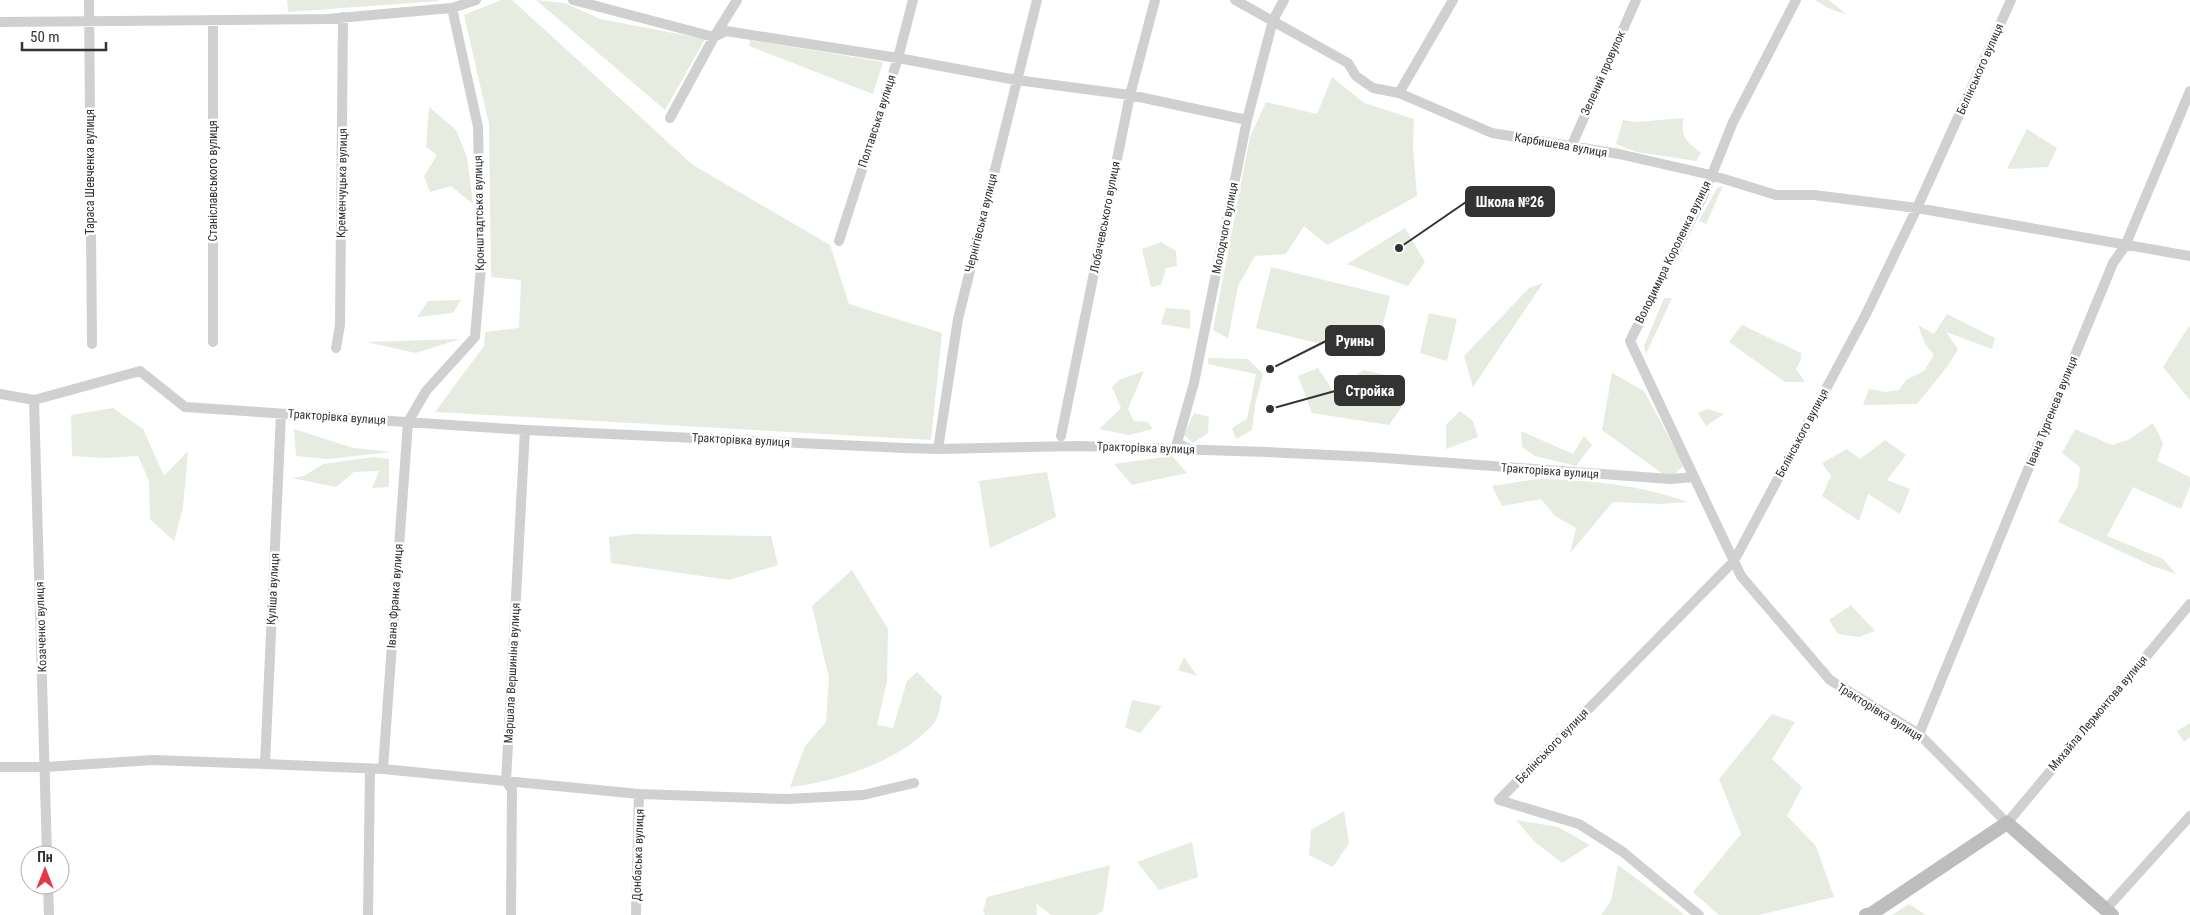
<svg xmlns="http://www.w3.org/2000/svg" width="2190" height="915" viewBox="0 0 2190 915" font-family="'Roboto Condensed',sans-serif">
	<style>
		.green { fill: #e6ecdf }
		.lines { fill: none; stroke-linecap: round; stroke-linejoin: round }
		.street { stroke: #d0d0d0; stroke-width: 10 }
		.secondary { stroke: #bdbdbd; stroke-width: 14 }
		.labels { text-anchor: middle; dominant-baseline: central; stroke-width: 5; stroke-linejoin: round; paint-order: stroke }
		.street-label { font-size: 12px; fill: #333; stroke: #fff }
		.leader { fill: none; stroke: #333; stroke-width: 2 }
		.callout-dot { fill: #333; stroke: #fff; stroke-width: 2 }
		.callout { fill: #333; stroke: #333; stroke-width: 2 }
		.callout-label { font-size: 14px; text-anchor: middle; font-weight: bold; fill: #fff }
	</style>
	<rect width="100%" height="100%" fill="#fff"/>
	<path class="green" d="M 287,0 L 438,0 L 439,1 L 288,12 Z
		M 501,0 L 512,0 L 693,165 L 830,245 L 849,304 L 942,333 L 931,440 L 435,412 L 484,346 L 485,332 L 519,328 L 521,280 L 491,277 L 489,124 L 464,15 Z
		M 536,0 L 565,3 L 600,19 L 705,39 L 665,110 Z
		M 1815,0 L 1829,0 L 1847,15 L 1828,8 Z
		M 750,40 L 883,62 L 873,94 L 749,46 Z
		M 1332,77 L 1364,103 L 1414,119 L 1413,147 L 1417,196 L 1327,245 L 1304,226 L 1286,254 L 1255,256 L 1238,286 L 1228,338 L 1213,330 L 1250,137 L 1266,102 L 1317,114 Z
		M 429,107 L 456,130 L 467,157 L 473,204 L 451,186 L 430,192 L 424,176 L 437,155 L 426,147 Z
		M 1684,118 C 1679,136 1688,143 1701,153 L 1696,161 L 1637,152 L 1616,144 L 1623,120 L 1635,122 Z
		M 2027,129 L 2057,148 L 2048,167 L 2007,169 Z
		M 1723,186 L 1706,224 L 1699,221 L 1717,188 Z
		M 1405,228 L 1425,262 L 1408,286 L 1347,264 Z
		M 1161,242 L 1176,251 L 1177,266 L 1166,268 L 1161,285 L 1151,287 L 1142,249 Z
		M 1271,267 L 1390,296 L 1375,357 L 1256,328 Z
		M 1543,283 L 1473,387 L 1464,356 L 1529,288 Z
		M 1664,298 L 1672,298 L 1646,354 L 1644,346 Z
		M 461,300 L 453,313 L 417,317 L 428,301 Z
		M 1166,308 L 1190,310 L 1190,329 L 1161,324 Z
		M 1429,313 L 1457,319 L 1447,361 L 1420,353 Z
		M 1947,314 L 1995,338 L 1992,349 L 1946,332 L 1958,349 L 1947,367 L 1917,404 L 1863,405 L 1869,389 L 1885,392 L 1899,390 L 1906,380 L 1924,371 L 1934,355 L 1925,344 L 1918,325 L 1934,334 Z
		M 1742,325 L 1801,353 L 1801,359 L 1796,369 L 1805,382 L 1785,382 L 1729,342 Z
		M 2189,326 L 2190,327 L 2190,400 L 2163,367 Z
		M 460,339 L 416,353 L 366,342 Z
		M 1208,358 L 1248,359 L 1263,374 L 1255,405 L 1252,430 L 1236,439 L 1232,428 L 1247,419 L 1256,374 L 1208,364 Z
		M 1318,368 L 1337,397 L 1343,386 L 1363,370 L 1387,375 L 1402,407 L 1389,425 L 1312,413 L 1298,376 Z
		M 1144,371 L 1128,409 L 1134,421 L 1148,422 L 1153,429 L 1129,435 L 1099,429 L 1121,408 L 1112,387 L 1119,380 Z
		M 1612,373 L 1644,391 L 1684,465 L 1670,479 L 1602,430 Z
		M 113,408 L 143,429 L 164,476 L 188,451 L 183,507 L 174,541 L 150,519 L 149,481 L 138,456 L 105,458 L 72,456 L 71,415 Z
		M 1708,409 L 1724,414 L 1706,426 L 1698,413 Z
		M 1460,411 L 1473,421 L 1478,437 L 1446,449 L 1446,425 Z
		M 1194,413 L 1209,417 L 1208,433 L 1193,443 L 1184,435 Z
		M 2153,423 L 2163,443 L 2157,461 L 2190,477 L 2190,486 L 2181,509 L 2133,487 L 2107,536 L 2163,559 L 2176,574 L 2152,566 L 2058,522 L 2078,486 L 2080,467 L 2062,453 L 2075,429 L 2112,445 L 2128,440 Z
		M 294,429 L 353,448 L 391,452 L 328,459 L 296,456 Z
		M 1521,431 L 1573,454 L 1584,436 L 1592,445 L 1576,466 L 1535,456 L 1522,447 Z
		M 1885,440 L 1906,455 L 1887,480 L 1910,489 L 1900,514 L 1868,494 L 1859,521 L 1822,496 L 1831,476 L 1822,463 L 1847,449 L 1860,459 Z
		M 1172,456 L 1187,473 L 1132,485 L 1114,464 Z
		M 374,457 L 389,459 L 389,487 L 372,488 L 379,471 L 354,472 L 336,487 L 292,478 L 304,476 L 323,464 Z
		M 1047,472 L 1056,517 L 990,548 L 979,481 Z
		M 1538,479 C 1589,480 1641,485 1688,502 L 1662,504 L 1613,502 L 1570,553 L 1576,528 L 1555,516 L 1541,499 L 1502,506 L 1492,486 Z
		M 633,534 L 771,536 L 778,565 L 729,580 L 611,563 L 609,537 Z
		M 852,570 L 888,629 L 887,681 L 877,725 L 893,728 L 907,681 L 917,672 L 942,697 C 940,705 939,717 934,723 C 903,760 837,782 790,787 L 805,746 L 826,722 L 829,678 L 812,606 Z
		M 1851,605 L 1875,631 L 1859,637 L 1838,634 L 1829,620 Z
		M 1184,657 L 1197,676 L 1178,670 Z
		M 1132,700 L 1162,706 L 1140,733 L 1125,727 Z
		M 1772,714 L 1795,722 L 1772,759 L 1802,787 L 1787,816 L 1816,846 L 1834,897 L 1759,915 L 1719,915 L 1693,892 L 1741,834 L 1719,779 Z
		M 2190,723 L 2190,737 L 2184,742 L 2177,731 Z
		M 1344,811 L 1349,843 L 1333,867 L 1309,855 L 1311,830 Z
		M 1516,820 L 1558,827 L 1590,845 L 1562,863 L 1535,842 Z
		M 1192,842 L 1198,877 L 1159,890 L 1137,862 Z
		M 1110,865 L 1103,911 L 1096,915 L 1051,915 L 1036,903 L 1037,915 L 985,915 L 983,911 L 987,897 Z
		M 1618,865 L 1680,911 L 1684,915 L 1601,915 L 1611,901 Z
		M 1909,904 L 1926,915 L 1892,915 Z"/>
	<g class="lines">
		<path class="street" d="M 89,0 L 92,344
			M 573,0 L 714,37 L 726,31 L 898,58 L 1016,80 L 1130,95 L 1247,120
			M 1235,0 L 1348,63 L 1356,76 L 1373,88 L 1399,93 L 1492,133 L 1619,154 L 1711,175 L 1776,195 L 1814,195 L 1917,208 L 2190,256
			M 213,20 L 213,342
			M 0,22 L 327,19 L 452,8
			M 1399,93 L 1453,0
			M 670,118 L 714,37 L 737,0
			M 1571,147 L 1636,0
			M 839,241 L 898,58 L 913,0
			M 336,348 L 340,325 L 343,17
			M 0,394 L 34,400 L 140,371 L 185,407 L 525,430 L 904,448 L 938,449 L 1078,446 L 1267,452 L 1371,457 L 1670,479 L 1694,477 L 1741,576 L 1830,680 L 1919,734 L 2007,823 L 2190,604
			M 34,400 L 47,855
			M 1061,436 L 1130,95 L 1155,0
			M 938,449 L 958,319 L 1037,0
			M 1189,449 L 1177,443 L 1194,383 L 1247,120 L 1273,20 L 1284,0
			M 1694,477 L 1630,341 L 1705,192 L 1733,122 L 1796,0
			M 1919,734 L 2113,263 L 2125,246 L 2190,91
			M 265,764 L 281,414
			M 0,767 L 45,767 L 153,760 L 265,764 L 383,769 L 639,794 L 787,799 L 863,795 L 914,783
			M 383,769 L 408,422 L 426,391 L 475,337 L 481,267 L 478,127 L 452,8 L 476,0
			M 48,885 L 49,915
			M 2106,909 L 2190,816
			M 368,915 L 370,769
			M 511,915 L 512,790 L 506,781 L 525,430
			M 636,915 L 639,794
			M 1699,915 L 1623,852 L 1579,824 L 1499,800 L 1734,561 L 1865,316 L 1917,208 L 2011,0"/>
		<path class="secondary" d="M 1866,915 L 1871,914 L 2007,823 L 2112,915"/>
	</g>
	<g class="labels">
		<g class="street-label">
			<text transform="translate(1980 69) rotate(-66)">Бєлінського вулиця</text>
			<text transform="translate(1603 73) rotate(-66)">Зелений провулок</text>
			<text transform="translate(877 121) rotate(-72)">Полтавська вулиця</text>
			<text transform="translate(1561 145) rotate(10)">Карбишева вулиця</text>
			<text transform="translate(90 172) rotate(-90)">Тараса Шевченка вулиця</text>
			<text transform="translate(213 181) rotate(-90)">Станіславського вулиця</text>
			<text transform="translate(342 183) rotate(-89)">Кременчуцька вулиця</text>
			<text transform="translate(479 213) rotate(-91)">Кронштадтська вулиця</text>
			<text transform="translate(1105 217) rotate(-79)">Лобачевського вулиця</text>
			<text transform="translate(981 223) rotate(-76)">Чернігівська вулиця</text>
			<text transform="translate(1225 228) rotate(-79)">Молодчого вулиця</text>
			<text transform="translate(1673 252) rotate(-64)">Володимира Короленка вулиця</text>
			<text transform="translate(2052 411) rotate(-68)">Івана Тургенєва вулиця</text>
			<text transform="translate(337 417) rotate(4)">Тракторівка вулиця</text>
			<text transform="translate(1802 433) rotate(-62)">Бєлінського вулиця</text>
			<text transform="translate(741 440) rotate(3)">Тракторівка вулиця</text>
			<text transform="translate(1146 448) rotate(2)">Тракторівка вулиця</text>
			<text transform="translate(1550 471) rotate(4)">Тракторівка вулиця</text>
			<text transform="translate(273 589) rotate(-87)">Куліша вулиця</text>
			<text transform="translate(395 596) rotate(-86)">Івана Франка вулиця</text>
			<text transform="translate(41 627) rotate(-92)">Козаченко вулиця</text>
			<text transform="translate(512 673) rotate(-87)">Маршала Вершиніна вулиця</text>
			<text transform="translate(1880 712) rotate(32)">Тракторівка вулиця</text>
			<text transform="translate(2098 713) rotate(-50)">Михайла Лермонтова вулиця</text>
			<text transform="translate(1552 746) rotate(-46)">Бєлінського вулиця</text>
			<text transform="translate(638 855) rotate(-88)">Донбаська вулиця</text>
		</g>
	</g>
	<path class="leader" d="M1399 248L1466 202M1270 369L1326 341M1270 409L1335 391"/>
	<g class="callout-dot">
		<circle cx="1399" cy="248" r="5"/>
		<circle cx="1270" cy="369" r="5"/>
		<circle cx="1270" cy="409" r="5"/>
	</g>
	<g class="callout">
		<rect x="1466" y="187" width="88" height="29" rx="5"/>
		<rect x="1326" y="326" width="58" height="29" rx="5"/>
		<rect x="1335" y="376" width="69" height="29" rx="5"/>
	</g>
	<g class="callout-label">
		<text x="1510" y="207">Школа №26</text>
		<text x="1355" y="346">Руины</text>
		<text x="1370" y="396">Стройка</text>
	</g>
	<g transform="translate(45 870)"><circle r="24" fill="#ffffff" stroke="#adadad"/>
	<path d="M0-4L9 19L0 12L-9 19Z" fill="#e63946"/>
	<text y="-8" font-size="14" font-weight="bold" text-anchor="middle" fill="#333333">Пн</text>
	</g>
	<path d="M22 42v8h84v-8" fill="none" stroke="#333333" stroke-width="2.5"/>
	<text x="30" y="42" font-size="15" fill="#333333" stroke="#ffffff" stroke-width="4" paint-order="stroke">50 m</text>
</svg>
